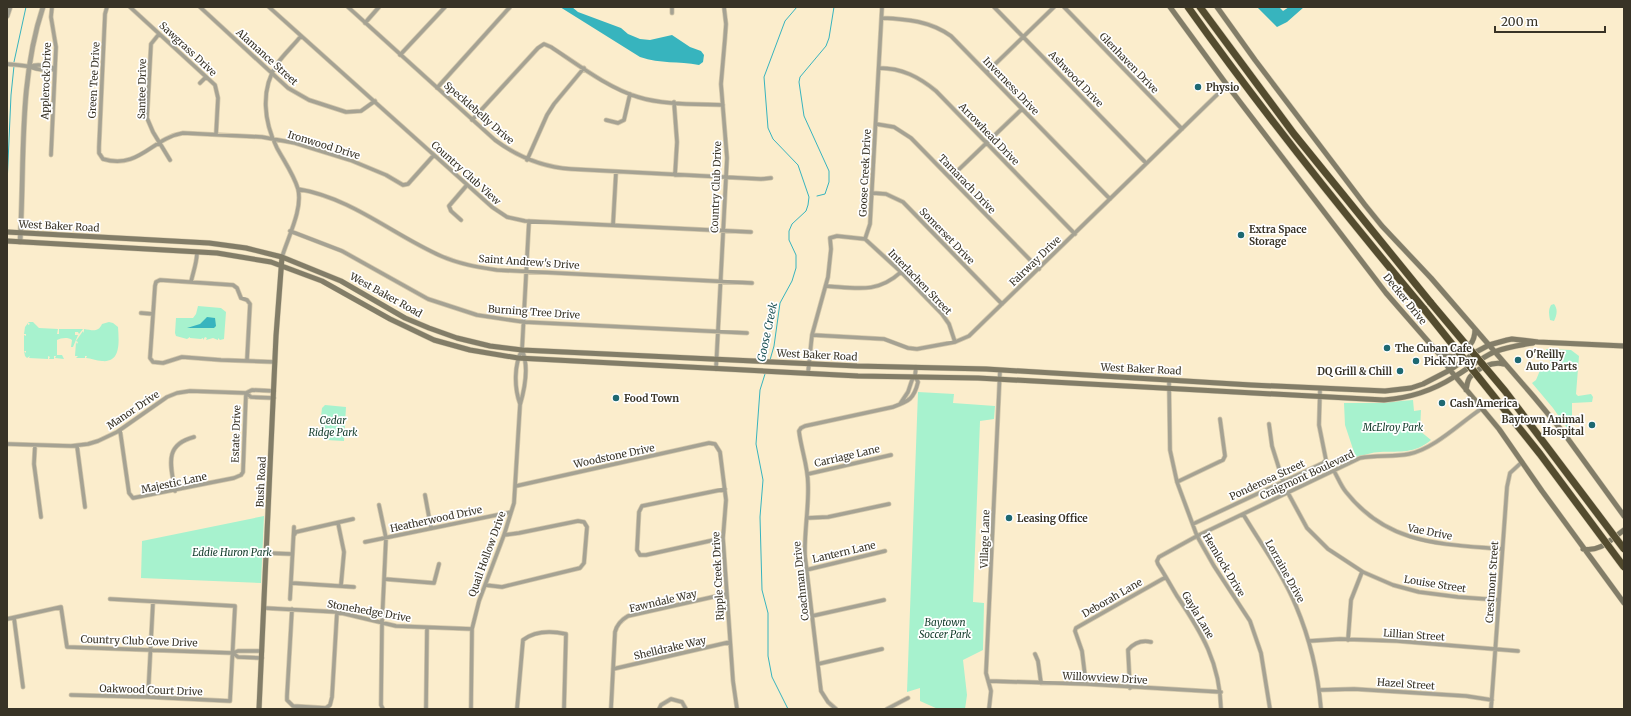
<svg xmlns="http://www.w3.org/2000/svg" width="1631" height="716" viewBox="0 0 1631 716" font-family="Merriweather,serif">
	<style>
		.green { fill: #a7f2ce }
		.water { fill: #37b4be }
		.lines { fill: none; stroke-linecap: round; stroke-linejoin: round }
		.stream { stroke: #37b4be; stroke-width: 1 }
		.minor-casing { stroke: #d4c8ab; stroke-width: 5 }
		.tertiary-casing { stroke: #d4c8ab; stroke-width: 6 }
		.secondary-casing { stroke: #d4c8ab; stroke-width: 6 }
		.motorway-casing { stroke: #d4c8ab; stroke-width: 8 }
		.minor { stroke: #a5a293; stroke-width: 3.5 }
		.tertiary { stroke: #a5a293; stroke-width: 4.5 }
		.secondary { stroke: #827d68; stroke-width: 5 }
		.motorway { stroke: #544c2f; stroke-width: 7 }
		.motorway-bridge-casing { stroke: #d4c8ab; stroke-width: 8; stroke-linecap: butt }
		.motorway-bridge { stroke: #544c2f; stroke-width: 7 }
		.poi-dot { fill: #1d6872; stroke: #fff; stroke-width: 1.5 }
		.labels { text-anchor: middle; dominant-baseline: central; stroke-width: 3.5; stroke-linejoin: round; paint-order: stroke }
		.street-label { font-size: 10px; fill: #383326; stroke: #fff }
		.poi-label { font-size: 10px; font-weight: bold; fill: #383326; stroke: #fff; text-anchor: start }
		.park-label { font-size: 10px; font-style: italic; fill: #0f3827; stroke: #fff }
		.water-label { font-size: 11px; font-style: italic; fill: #205458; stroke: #fff }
	</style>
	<rect width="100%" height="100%" fill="#fbedcc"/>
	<path class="green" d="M 1554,304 C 1558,309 1557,315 1554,321 L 1550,320 C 1549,315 1548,310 1551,305 Z
		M 198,306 L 221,308 L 226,312 L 224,339 L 220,340 L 218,338 L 218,340 L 213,338 L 206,340 L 207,338 L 205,337 L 203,340 L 203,338 L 201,339 L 190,338 L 190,337 L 187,339 L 176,336 L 175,333 L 176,318 L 193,318 L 196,314 Z
		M 28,322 L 33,322 L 39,328 L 58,329 L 57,334 L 59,334 L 59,329 L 83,329 L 79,334 L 78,332 L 75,332 L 75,335 L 78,335 L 73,347 L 71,347 L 72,340 C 68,337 61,338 57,340 L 57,355 L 62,355 L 64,359 L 55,358 L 56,356 L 54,356 L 54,359 L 49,359 L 50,357 L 48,356 L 48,359 L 29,358 L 30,356 L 27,358 L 25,356 L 24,351 L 26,353 L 26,351 L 24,351 L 24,335 L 26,336 L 26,334 L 24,334 L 25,327 L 28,323 L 28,325 L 30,324 Z
		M 109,322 L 113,323 L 118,327 C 119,342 121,363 102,361 C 96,361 91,358 86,358 L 87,356 L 85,356 L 85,358 L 76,358 L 78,356 L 75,356 L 76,342 L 77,344 L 78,342 L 76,341 L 83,331 L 84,333 L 84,329 C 92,330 98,333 102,324 Z
		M 1546,349 L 1571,350 L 1579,356 L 1576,394 L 1578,396 L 1591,394 L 1593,397 L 1592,402 L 1572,403 L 1572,416 L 1574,421 L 1568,428 L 1567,428 L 1553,408 L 1532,383 L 1536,380 L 1541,368 L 1548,366 L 1551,364 Z
		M 918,392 L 954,394 L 953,403 L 995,406 L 994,419 L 980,421 L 973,602 L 984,603 L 983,650 L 963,660 L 967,695 L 965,709 L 938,709 L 920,701 L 920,688 L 907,692 Z
		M 1413,400 L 1414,411 L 1421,410 L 1420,431 L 1431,440 C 1414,454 1401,451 1380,452 C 1372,452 1364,455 1356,458 L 1345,425 L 1344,403 L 1378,403 Z
		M 325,405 L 346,407 L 344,441 L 326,440 C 318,432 321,418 322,408 Z
		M 264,516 L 261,583 L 141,578 L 142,541 Z"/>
	<path class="water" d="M 560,7 L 572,7 L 578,12 L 621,28 L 628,34 L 640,39 L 650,40 L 672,35 L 690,47 L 701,51 L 704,55 L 703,62 L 699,65 C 678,61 661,64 640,57 Z
		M 1257,7 L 1279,7 L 1283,11 L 1289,7 L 1304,7 L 1287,22 L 1277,27 Z
		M 207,317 L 215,318 L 216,326 L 214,328 L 187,328 L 200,324 Z"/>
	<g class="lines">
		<path class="stream" d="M 14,62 L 26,7
			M 7,185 L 11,95 L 14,66
			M 817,196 L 825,194 L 829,182 L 829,171 L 804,116 L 799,82 L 800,77 L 826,46 L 829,38 L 834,7
			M 770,360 L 774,346 L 780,303 L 792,281 L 796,268 L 796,255 L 789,240 L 789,231 L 792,224 L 806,211 L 808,205 L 809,197 L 798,165 L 773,139 L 768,128 L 764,77 L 785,21 L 797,7
			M 765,374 L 760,390 L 756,444 L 763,480 L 760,517 L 762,590 L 768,613 L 768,656 L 772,677 L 788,709"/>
		<defs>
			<path id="minor" d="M 107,7 L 105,14 L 99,147 L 99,153 L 103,159 C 139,170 152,138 183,133 L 262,137 L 295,143 L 350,160 L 386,175 L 403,185 L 408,184 L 434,155
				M 130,7 L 215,85 L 218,98 L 216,135
				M 200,7 L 288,88 L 309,100 L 346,112 L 361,111 L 375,101
				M 269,7 L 492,207 L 507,217 L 525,221 L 751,232
				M 348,7 L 495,140 C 518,157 542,167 571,169 L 761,179 L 771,178
				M 672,7 L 672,13
				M 994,7 L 1146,163
				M 1064,7 L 1182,129
				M 882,18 C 907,19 930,21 951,36 L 1110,199
				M 365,23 L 379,7
				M 159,34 L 151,44 L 147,118 L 153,132 L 170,160
				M 400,55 L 445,7
				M 7,64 C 14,65 23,65 30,67 C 39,70 45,71 55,69
				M 30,67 C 37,63 46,66 54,68
				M 879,68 C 902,68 919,77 936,91 L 1075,234
				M 987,72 L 1054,7
				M 200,83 L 206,77
				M 437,88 L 510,7
				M 674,102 L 677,142 L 675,175
				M 472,120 L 538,48 L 544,44 L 551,47 C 577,64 608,88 638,97 C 663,105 696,104 723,105
				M 606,120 L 618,123 L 624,120 L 630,94
				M 876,124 L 894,127 L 911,138 L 1039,269
				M 51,155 L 56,47 L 51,17 L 52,7
				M 527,160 L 547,115 L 554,104 L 584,68
				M 950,178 L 1022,109
				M 298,189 C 352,198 393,235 441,256 C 459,264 477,267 497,270 L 752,283
				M 873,193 L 886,194 L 903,202 L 1002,304
				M 461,220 L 451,211 L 449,206 L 467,185
				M 613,225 L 616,172
				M 290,231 L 342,251 L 428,299 L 477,315 L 524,322 L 747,333
				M 865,239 L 901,272 L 942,314 L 949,324 L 955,342
				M 282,257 C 288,237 303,209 298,189 C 294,175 284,161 277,148 C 264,122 260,90 277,64 C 284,54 293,46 301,36
				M 191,282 C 193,272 197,263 197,252
				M 826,286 C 856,288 877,294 901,272
				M 141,313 L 153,314
				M 812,335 L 884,339 L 908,348 L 917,349 L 955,342 L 969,336 L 1227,85
				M 247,360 L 250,304 L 247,300 L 241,298 L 237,288 L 233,285 L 160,280 L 156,282 L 155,286 L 150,358 L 153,362 L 163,363 L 182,357 L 221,360 L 275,362
				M 716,369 L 727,158 L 721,84 L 725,38 L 726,24 L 724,7
				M 808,373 L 812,335 L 828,277 L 831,249 L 830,238 L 837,236 L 865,239 L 870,224 L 882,7
				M 1169,380 L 1170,450 L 1177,482 L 1197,536 L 1214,566 L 1250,621 L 1261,653 L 1270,709
				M 246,393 L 251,397 L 274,398
				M 520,404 C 514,387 514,365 522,350
				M 900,404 L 908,392 L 912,380 L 914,377
				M 1269,424 L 1272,446 L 1283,481
				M 120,430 L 129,493 L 133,498 L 234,478 L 241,475 L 243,472 L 246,393
				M 7,444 L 71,446 L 88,444 L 98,441 L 117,432 L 167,397 L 177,393 L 190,391 L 246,393 L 252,390 L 274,391
				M 35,445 L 34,464 L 41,517
				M 77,446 L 85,507
				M 1334,471 C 1338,478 1341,486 1346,492 C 1388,545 1441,544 1502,549
				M 808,474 L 891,455
				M 1177,482 L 1223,460 L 1225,456 L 1220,419
				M 516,486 L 709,443 L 715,444 L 720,452 L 726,500 L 723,538 L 725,567 L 733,681 L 737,709
				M 175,491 C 171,466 163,445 194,437
				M 1288,493 L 1307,528 L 1328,549 L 1363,572 L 1393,585 L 1419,592 L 1458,597 L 1499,600
				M 425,495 L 431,528
				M 379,505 L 386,538 L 382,623 L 381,705 L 383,709
				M 1243,514 C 1261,544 1283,574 1296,606 C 1310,639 1318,673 1321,709
				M 807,518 L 828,517 L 889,504
				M 338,523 L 344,552 L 341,585
				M 1193,524 L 1323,463 L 1326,460 L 1319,425 L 1320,389
				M 294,535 L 296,532 L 353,519
				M 723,538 L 646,555 L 640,555 L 637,550 L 639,512 L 642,506 L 725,489
				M 365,542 L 511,512
				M 266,553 L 292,554
				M 806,570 L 885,551
				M 384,579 L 434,583 L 439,564
				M 292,583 L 354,587
				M 485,585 L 502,587 L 580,568 L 584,563 L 587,527 L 584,522 L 578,521 L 519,533 L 504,535
				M 290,599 L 294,527
				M 264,608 L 337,612 L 396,626 L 472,629
				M 292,609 L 287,696 L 287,700 L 293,706 L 326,708 L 330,705 L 332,697 L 337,612
				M 812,616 L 884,600
				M 14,618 L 23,687
				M 7,619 L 61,607 L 67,647 L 233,653 L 238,651 L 262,651
				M 1348,640 L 1351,600 L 1362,572
				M 1309,641 L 1340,639 L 1397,641 L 1518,651
				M 233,653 L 238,657 L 262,658
				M 1035,654 L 1038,661 L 1041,683
				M 818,664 L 882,649
				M 613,669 L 730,642
				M 989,681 L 1086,684 L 1221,692
				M 1086,684 L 1082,651 L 1075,631 L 1076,628 L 1166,577
				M 1130,688 L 1128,650 C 1134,643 1142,640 1151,642
				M 1319,690 L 1354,689 L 1466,696 L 1492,700
				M 71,695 L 148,697 L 230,701 L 235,606 L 110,599
				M 148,697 L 153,602
				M 426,709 L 427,628
				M 471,709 L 472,629 L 479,601 L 504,535 L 514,503 L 520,405 C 525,388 529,366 522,350 L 529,221
				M 517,709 L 523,640 C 535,631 552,631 566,634 L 564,709
				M 611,709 L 615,632 C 617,624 621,620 628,616 L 726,594
				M 659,709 L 661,705 L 671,699 L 682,702 L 686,709
				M 836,709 L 828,702 L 821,691 L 805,556 C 804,532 809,508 808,484 C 808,466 801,449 799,431 L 801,428 L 805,426 L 893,407 C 909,401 914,399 918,382 L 915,376 L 916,367
				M 887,709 L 908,698
				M 989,709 L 991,691 L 986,673 L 1000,370
				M 1221,709 C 1220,663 1202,633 1177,596 C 1171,586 1165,575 1158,564 L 1157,561 L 1159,557 L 1197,536 L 1360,458 C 1377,455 1393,457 1409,454 C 1434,449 1460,423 1481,409
				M 1491,709 L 1507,487 L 1510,473 L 1522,462"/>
			<path id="tertiary" d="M 7,16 L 10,7
				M 20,242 C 25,164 18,82 43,7"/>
			<path id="secondary" d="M 1170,7 L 1227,85 L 1386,293 L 1440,355 L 1450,370 L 1499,429 L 1542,491 L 1624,603
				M 1217,7 L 1255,60 L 1365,205 L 1382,226 L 1431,278 L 1534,397 L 1563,432 L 1624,516
				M 7,232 L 209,243 L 246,248 L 282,257 L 341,281 L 405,318 L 429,328 L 457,338 L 490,346 L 522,350 L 857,366 L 986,369 L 1251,385 L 1385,391 L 1411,388 L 1423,384 L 1450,370 L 1476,352 L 1489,345 L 1507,340 L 1512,339 L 1538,342 L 1624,346
				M 7,241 L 217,253 L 271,262 L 322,281 L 390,319 L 434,340 L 470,350 L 518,358 L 858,376 L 978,378 L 1384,400 C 1410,398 1432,391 1454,377 C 1468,369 1479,359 1494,352 C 1506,347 1520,345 1533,343
				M 1440,355 L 1454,357 C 1466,349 1475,345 1475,329
				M 1466,390 C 1467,386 1467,381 1470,377 C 1478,368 1492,361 1504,364
				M 1583,549 C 1601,552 1610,540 1624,530
				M 259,709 L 276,336 L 282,257"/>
			<path id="motorway" d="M 1188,7 C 1262,111 1342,211 1424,309
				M 1200,7 L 1294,134 L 1431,303"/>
		</defs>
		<use href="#minor" class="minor-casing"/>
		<use href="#tertiary" class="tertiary-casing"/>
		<use href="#secondary" class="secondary-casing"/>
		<use href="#motorway" class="motorway-casing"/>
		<use href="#minor" class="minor"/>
		<use href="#tertiary" class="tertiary"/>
		<use href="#secondary" class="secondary"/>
		<use href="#motorway" class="motorway"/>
		<defs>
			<path id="motorway-bridge" d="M 1431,303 L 1505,391 L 1624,549
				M 1424,309 L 1540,454 L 1624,567"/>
		</defs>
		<use href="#motorway-bridge" class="motorway-bridge-casing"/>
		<use href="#motorway-bridge" class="motorway-bridge"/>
	</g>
	<g class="poi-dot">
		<circle cx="1198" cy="87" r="4"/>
		<circle cx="1241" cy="235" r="4"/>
		<circle cx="1387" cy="348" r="4"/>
		<circle cx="1518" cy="360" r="4"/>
		<circle cx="1416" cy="361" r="4"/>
		<circle cx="1400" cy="371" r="4"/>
		<circle cx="616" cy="398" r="4"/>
		<circle cx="1442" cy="403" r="4"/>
		<circle cx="1592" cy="425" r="4"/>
		<circle cx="1009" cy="518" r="4"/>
	</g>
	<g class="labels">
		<g class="street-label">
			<text transform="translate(188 49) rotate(43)">Sawgrass Drive</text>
			<text transform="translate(267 57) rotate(42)">Alamance Street</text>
			<text transform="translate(1129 63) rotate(46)">Glenhaven Drive</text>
			<text transform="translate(1076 79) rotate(46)">Ashwood Drive</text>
			<text transform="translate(94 80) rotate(-87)">Green Tee Drive</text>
			<text transform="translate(46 81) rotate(-88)">Applerock Drive</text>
			<text transform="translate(1011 86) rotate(46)">Inverness Drive</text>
			<text transform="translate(142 89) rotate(-89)">Santee Drive</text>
			<text transform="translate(479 113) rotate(41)">Specklebelly Drive</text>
			<text transform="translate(989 134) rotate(46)">Arrowhead Drive</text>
			<text transform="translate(324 145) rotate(17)">Ironwood Drive</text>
			<text transform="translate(466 173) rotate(42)">Country Club View</text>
			<text transform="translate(865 173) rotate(-87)">Goose Creek Drive</text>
			<text transform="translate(967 184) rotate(46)">Tamarach Drive</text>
			<text transform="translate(716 187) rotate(-88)">Country Club Drive</text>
			<text transform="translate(59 226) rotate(3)">West Baker Road</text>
			<text transform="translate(947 236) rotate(46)">Somerset Drive</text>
			<text transform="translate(1035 261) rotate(-44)">Fairway Drive</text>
			<text transform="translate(529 262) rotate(4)">Saint Andrew's Drive</text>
			<text transform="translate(920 282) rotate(46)">Interlachen Street</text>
			<text transform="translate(386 295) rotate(29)">West Baker Road</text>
			<text transform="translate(1405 299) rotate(51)">Decker Drive</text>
			<text transform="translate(534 312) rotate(4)">Burning Tree Drive</text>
			<text transform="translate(817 355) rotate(3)">West Baker Road</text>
			<text transform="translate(1141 369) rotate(3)">West Baker Road</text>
			<text transform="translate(133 410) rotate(-34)">Manor Drive</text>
			<text transform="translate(236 434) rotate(-88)">Estate Drive</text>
			<text transform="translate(614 456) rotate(-12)">Woodstone Drive</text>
			<text transform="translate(847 456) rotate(-13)">Carriage Lane</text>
			<text transform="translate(1307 475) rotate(-25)">Craigmont Boulevard</text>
			<text transform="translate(1267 480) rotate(-25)">Ponderosa Street</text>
			<text transform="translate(261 482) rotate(-87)">Bush Road</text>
			<text transform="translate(174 483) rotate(-12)">Majestic Lane</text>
			<text transform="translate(436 519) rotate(-12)">Heatherwood Drive</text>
			<text transform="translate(1430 532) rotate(11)">Vae Drive</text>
			<text transform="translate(985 539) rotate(-88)">Village Lane</text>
			<text transform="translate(844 552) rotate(-13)">Lantern Lane</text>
			<text transform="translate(487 554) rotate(-70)">Quail Hollow Drive</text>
			<text transform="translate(1224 565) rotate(59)">Hemlock Drive</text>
			<text transform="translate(1285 571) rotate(61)">Lorraine Drive</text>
			<text transform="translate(718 576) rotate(-93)">Ripple Creek Drive</text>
			<text transform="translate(801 581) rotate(-96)">Coachman Drive</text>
			<text transform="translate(1492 582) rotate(-86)">Crestmont Street</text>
			<text transform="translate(1435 584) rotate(9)">Louise Street</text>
			<text transform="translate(1112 598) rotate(-30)">Deborah Lane</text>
			<text transform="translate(663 601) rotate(-13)">Fawndale Way</text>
			<text transform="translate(369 611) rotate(10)">Stonehedge Drive</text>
			<text transform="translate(1198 615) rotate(59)">Gayla Lane</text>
			<text transform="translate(1414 635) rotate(4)">Lillian Street</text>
			<text transform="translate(139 641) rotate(2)">Country Club Cove Drive</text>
			<text transform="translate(670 648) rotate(-13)">Shelldrake Way</text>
			<text transform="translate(1105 678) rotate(3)">Willowview Drive</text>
			<text transform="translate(1406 684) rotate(4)">Hazel Street</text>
			<text transform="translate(151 690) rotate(2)">Oakwood Court Drive</text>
		</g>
		<g class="poi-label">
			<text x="1206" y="87">Physio</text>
			<text x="1249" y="229">Extra Space<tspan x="1249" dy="12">Storage</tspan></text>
			<text x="1395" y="348">The Cuban Cafe</text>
			<text x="1526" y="354">O'Reilly<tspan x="1526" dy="12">Auto Parts</tspan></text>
			<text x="1424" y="361">Pick N Pay</text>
			<text x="1392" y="371" text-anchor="end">DQ Grill &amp; Chill</text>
			<text x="624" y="398">Food Town</text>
			<text x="1450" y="403">Cash America</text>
			<text x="1584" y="419" text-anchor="end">Baytown Animal<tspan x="1584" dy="12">Hospital</tspan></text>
			<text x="1017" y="518">Leasing Office</text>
		</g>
		<g class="park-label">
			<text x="333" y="420">Cedar<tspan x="333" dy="12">Ridge Park</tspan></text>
			<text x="1393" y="427">McElroy Park</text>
			<text x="232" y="552">Eddie Huron Park</text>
			<text x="945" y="622">Baytown<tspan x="945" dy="12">Soccer Park</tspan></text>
		</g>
		<g class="water-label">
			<text transform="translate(767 332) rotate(-78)">Goose Creek</text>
		</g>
	</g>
	<rect width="1631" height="716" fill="none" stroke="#383326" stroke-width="16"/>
	<path d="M1495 26v6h110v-6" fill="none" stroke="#383326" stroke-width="2"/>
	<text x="1501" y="26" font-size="12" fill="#383326" stroke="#ffffff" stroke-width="3" paint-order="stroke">200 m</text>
</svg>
